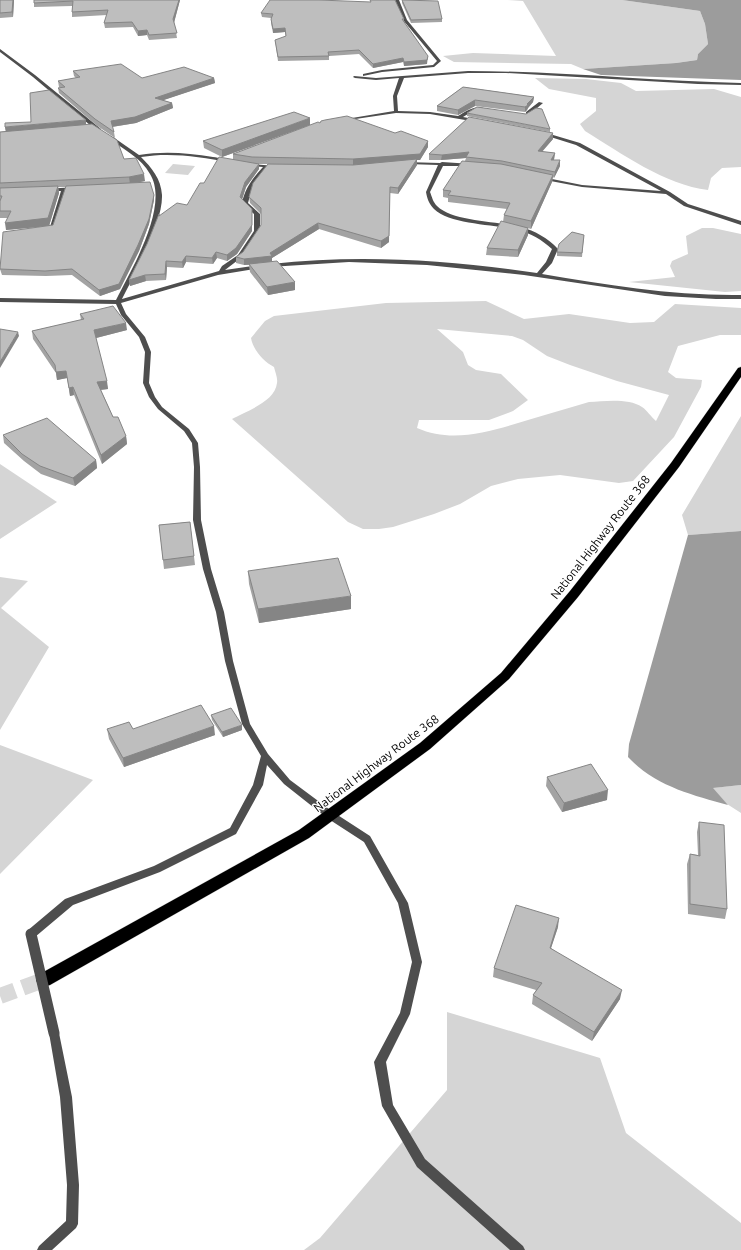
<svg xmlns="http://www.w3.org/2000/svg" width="741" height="1250" viewBox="0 0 741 1250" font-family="Ubuntu,sans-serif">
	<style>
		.green { fill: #d5d5d5; fill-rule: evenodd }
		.water { fill: #9c9c9c }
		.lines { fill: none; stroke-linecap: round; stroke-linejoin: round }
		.highway-tunnel { stroke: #d9d9d9; stroke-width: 16; stroke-dasharray: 16 8; stroke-linecap: butt }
		.highway-casing { stroke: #dbdbdb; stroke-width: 1 }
		.street { fill: #4e4e4e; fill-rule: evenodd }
		.highway { fill: #000; fill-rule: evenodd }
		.street-bridge { stroke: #4e4e4e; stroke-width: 11 }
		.wall { fill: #a3a3a3 }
		.shaded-wall { fill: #858585 }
		.building { fill: #bebebe; stroke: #858585 }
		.labels { text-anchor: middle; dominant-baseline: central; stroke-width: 3; stroke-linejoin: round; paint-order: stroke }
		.street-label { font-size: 12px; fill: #000; stroke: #fff }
	</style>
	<rect width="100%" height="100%" fill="#fff"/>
	<path class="green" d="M 508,0 L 622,0 L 700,11 L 705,24 L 708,44 L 698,54 L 697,60 L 676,63 L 583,69 L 571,64 L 454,62 L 443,56 L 473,53 L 556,56 L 523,1 Z
		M 535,78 L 586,79 L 621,83 L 636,91 L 714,89 L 741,97 L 741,167 L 722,168 L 711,178 L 708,190 C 665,185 621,153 585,131 L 580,124 L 596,111 L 596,98 L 549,89 Z
		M 173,164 L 195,166 L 188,175 L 165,173 Z
		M 702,228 L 713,228 L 741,234 L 741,291 L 725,292 L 629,282 L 675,277 L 670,266 L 672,261 L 688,254 L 686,236 Z
		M 486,301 L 524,319 L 569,314 L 630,323 L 654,322 L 675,304 L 741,308 L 741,335 L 720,335 L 678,346 L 668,372 L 676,378 L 702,380 L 701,387 L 674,437 L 633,481 L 619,483 L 560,475 L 518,479 L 491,486 L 460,504 L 434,514 L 393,527 L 379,529 L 363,529 L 348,522 L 232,419 C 246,411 275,402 277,383 C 278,378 275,372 274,367 C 264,362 253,350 251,338 L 265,321 L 274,316 L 386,303 ZM 437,329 L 512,336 L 523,340 L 547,356 L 570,365 L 617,381 L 669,395 L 656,421 C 651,417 647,410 642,407 C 629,398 605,401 589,402 C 569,408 548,414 528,420 C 492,431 453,444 417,428 L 419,420 L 489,420 L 513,411 L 528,400 L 501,374 L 476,370 L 468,365 L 463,352 Z
		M 741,416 L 741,531 L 688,535 L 682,515 Z
		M 0,464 L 57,502 L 0,539 Z
		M 0,577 L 28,581 L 1,608 L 49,647 L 0,730 Z
		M 0,745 L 93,780 L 0,874 Z
		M 741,785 L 741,813 L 727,804 L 712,788 Z
		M 447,1012 L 600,1058 L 626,1133 L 741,1223 L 741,1250 L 304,1250 L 320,1238 L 447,1090 Z"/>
	<path class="water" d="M 622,0 L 741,0 L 741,80 L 601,75 L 583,69 L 676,63 L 697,60 L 698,54 L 708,44 L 705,24 L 700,11 Z
		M 741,531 L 741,785 L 713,788 L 728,805 C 692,795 655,786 628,757 L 629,744 L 688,535 Z"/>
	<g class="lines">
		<path class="highway-tunnel" d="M 0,996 L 44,980"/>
		<defs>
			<path id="highway" d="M 741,367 L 741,377 L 679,467 L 578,597 L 509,679 L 430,749 L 309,838 L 50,985 L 44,987 L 38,985 L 36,980 L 38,975 L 299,830 L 420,743 L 501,673 L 570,591 L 671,463 L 738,368 Z"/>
		</defs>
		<use href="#highway" class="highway-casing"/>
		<path class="street" d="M 395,0 L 399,0 L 407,20 L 441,61 L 434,67 L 382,72 L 363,76 L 363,74 L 382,70 L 433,65 L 437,61 L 403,20 Z
			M 0,49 L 35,75 L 101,129 L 101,131 L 97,131 L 33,77 L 0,52 Z
			M 468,71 C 559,71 650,81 741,83 L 741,85 L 698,84 L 506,73 L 468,73 L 404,78 L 397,96 L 398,111 L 430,112 L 458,116 C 468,110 476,104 487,109 L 485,110 L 476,109 L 463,117 L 479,120 L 479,121 L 477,122 L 430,114 L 396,113 L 342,121 L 340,120 L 394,111 L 393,96 L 399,78 L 376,80 L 355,78 L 353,77 L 354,76 L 376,78 Z
			M 539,102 L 543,103 L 530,114 L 526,114 L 526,112 Z
			M 543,132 L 580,143 L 670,192 L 688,204 L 741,221 L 741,225 L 684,206 L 666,194 L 582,187 L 540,179 L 540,177 L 542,177 L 582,185 L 661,191 L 576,145 L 541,134 L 541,133 Z
			M 109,137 L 113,137 L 139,155 C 164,151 188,153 213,157 C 219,158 226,158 231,161 L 229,162 C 200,157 171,152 141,157 C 152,168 161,179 162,195 C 163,223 135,273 122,299 L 219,271 L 222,266 L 238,255 L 254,231 L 254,214 L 242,203 C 245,188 253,178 263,167 L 250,166 L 248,165 L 250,164 L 276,166 L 278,167 L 276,168 L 268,168 L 252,188 L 248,203 L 260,214 L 260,231 L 242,257 L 225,270 L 259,265 L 262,267 L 261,268 L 218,275 L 121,303 L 126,314 L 145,337 L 151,352 L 149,383 L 155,397 L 162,407 L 189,429 L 198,443 L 200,467 L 201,520 L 211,569 L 224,612 L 233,661 L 250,724 L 268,754 L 290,780 L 333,812 L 370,836 L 408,903 L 422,962 L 410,1014 L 386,1062 L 393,1105 L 425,1159 L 523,1246 L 525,1250 L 510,1250 L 417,1167 L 382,1106 L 374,1062 L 400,1013 L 412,962 L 398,903 L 364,842 L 327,818 L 284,784 L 267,765 L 263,785 L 236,834 L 160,872 L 73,905 L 35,937 L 31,938 L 27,937 L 26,934 L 27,931 L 65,899 L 154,866 L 230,828 L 253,785 L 261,756 L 242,724 L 225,661 L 216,612 L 203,569 L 193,520 L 194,467 L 192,443 L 184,431 L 158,409 L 149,397 L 143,383 L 145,352 L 139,337 L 121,315 L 116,304 L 0,302 L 0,298 L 116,300 C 131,270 170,206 150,174 C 141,158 125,150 109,139 Z
			M 405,162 L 440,163 L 442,162 L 472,164 L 472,166 L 443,166 L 430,192 C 432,197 433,202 437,206 C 453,222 498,221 521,227 C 535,231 548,238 558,249 L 552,263 L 542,274 C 608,285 674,296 741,295 L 741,299 L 716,299 L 665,296 L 524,275 L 427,265 L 349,262 L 269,267 L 268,266 L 271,264 C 360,254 449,260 537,273 L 546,262 L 552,249 C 542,240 531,233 517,230 C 495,224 450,225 434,209 C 429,204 427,198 426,192 L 438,165 L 407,164 L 405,164 Z
			M 76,187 L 78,187 L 78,189 L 66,190 L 54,229 L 43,230 L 43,228 L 50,227 L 61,191 L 45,191 L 45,189 Z
			M 54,1028 L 58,1030 L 59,1033 L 72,1097 L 79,1185 L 78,1224 L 76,1228 L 52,1250 L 37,1250 L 39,1246 L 66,1221 L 67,1185 L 60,1097 L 49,1033 L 50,1030 Z"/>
		<use href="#highway" class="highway"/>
		<path class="street-bridge" d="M 31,934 L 54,1033"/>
	</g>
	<path class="wall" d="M 0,0 L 14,0 L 13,17 L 0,18 Z
		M 34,0 L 180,0 L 174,22 L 177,38 L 149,40 L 147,35 L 138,36 L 133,27 L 105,28 L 104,23 L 107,15 L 72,17 L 72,6 L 34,7 Z
		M 402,0 L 442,19 L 442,22 L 411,23 L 402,3 Z
		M 261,13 L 404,19 L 404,21 L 427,64 L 404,66 L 403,62 L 373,68 L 359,54 L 329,56 L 329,60 L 278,61 L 275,40 L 286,37 L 285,32 L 273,33 L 271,23 L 271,18 L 262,17 Z
		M 73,71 L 142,78 L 214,78 L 215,83 L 163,100 L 172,103 L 173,108 L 136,123 L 112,127 L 114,132 L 115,138 L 96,125 L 59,93 L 58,88 L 60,88 L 59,87 L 58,81 L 76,78 L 74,76 Z
		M 463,87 L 534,97 L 533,102 L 528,108 L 527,110 L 525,112 L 475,106 L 458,115 L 437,111 L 437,106 Z
		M 467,113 L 550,129 L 550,132 L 467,116 Z
		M 320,123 L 428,147 L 420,160 L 417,160 L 417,165 L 398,194 L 390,193 L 389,242 L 381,248 L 319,229 L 272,258 L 272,261 L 295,290 L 268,295 L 250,272 L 249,265 L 244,265 L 236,263 L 236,257 L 243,252 L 261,225 L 261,214 L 250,203 L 249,197 L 268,164 L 258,164 L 259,169 L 246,187 L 242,199 L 252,215 L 252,231 L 237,254 L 227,261 L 217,258 L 213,264 L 186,262 L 183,268 L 167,267 L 166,280 L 146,281 L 130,286 L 129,280 L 147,244 L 159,216 L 187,205 L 204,183 L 233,159 L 233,154 Z
		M 86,124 L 124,159 L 145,181 L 135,183 L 154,195 L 154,200 L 149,224 L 139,251 L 120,289 L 100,296 L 72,275 L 46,276 L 2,275 L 0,269 L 53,225 L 66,187 L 58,187 L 59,193 L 49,226 L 6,230 L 7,218 L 0,218 L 0,132 L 6,131 L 5,127 Z
		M 310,125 L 222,157 L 204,148 L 203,141 Z
		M 553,139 L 542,152 L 555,153 L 554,160 L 560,166 L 554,178 L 553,177 L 552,182 L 531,229 L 528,228 L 528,235 L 518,257 L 486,255 L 487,248 L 503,222 L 504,215 L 507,209 L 448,202 L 448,198 L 443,197 L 443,190 L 465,161 L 466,158 L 441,160 L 429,160 L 429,154 Z
		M 584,235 L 582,257 L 557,256 L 557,252 Z
		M 80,314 L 127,330 L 96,338 L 108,389 L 101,390 L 113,417 L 126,436 L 127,444 L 102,464 L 74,395 L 70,396 L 67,378 L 57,380 L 56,373 L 33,339 L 32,331 L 81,320 Z
		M 3,435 L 96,460 L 97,468 L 75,486 L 41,474 L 24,461 L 4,443 Z
		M 190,522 L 195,565 L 164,569 L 159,525 Z
		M 248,571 L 351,609 L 259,623 L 249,584 Z
		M 211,715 L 242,730 L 223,737 L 212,720 Z
		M 107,729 L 133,729 L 215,735 L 124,767 L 109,739 Z
		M 547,777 L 607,800 L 562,812 L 546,786 Z
		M 699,822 L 727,909 L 725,919 L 688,914 L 687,864 L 690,854 L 698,855 L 697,832 Z
		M 558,927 L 551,948 L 620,999 L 592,1041 L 532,1004 L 533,995 L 536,990 L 493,977 L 494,968 Z"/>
	<path class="shaded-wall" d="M 13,0 L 14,0 L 13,17 L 12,12 Z
		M 179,0 L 180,0 L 174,23 L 173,19 Z
		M 285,28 L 285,32 L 273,33 L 273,29 Z
		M 147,30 L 147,35 L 138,36 L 138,31 Z
		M 428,56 L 427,64 L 404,66 L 404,62 Z
		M 403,58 L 403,62 L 373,68 L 373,64 Z
		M 214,78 L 215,83 L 155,103 L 155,98 Z
		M 534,97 L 533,102 L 528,108 L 527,110 L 525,112 L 525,107 L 527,104 Z
		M 475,100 L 475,106 L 458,115 L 458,110 Z
		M 172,103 L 173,108 L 136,123 L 111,127 L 111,121 Z
		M 310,118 L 310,125 L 222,157 L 222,150 Z
		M 86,120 L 86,125 L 6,133 L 5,127 Z
		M 553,133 L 553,139 L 537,157 L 538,151 Z
		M 428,141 L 428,147 L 420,160 L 417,160 L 417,165 L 398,194 L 398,188 L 353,166 L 353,159 Z
		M 469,152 L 466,158 L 441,160 L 442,155 Z
		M 555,153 L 554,159 L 551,166 L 551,160 Z
		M 560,160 L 560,166 L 554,178 L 555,172 Z
		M 259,164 L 259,169 L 246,187 L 241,203 L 240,197 L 245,182 Z
		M 144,174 L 145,181 L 130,184 L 129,177 Z
		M 553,175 L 552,182 L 531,229 L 531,221 Z
		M 58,186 L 59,193 L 49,226 L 6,230 L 5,223 Z
		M 154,195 L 154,200 L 149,224 L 139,251 L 120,289 L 100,296 L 99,290 Z
		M 252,209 L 252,231 L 237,254 L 227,261 L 227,255 Z
		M 318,223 L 319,229 L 272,258 L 272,262 L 244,265 L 244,259 L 270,253 Z
		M 528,228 L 528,235 L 518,257 L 518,250 Z
		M 389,236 L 389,242 L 381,248 L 381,241 Z
		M 216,252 L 217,258 L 213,264 L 212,258 Z
		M 186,256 L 186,262 L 183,268 L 182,262 Z
		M 166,261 L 167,267 L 166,280 L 165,274 Z
		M 145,275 L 146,281 L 130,286 L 129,280 Z
		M 295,282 L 295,290 L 268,295 L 267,287 Z
		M 126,323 L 127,330 L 96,338 L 94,330 Z
		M 18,332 L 19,336 L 0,368 L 0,362 Z
		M 66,371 L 67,378 L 57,380 L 56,372 Z
		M 107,381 L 108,389 L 98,390 L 97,382 Z
		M 73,387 L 74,395 L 70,396 L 69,388 Z
		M 126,436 L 127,444 L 102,464 L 101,455 Z
		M 96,460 L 97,468 L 75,486 L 73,478 Z
		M 351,596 L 351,609 L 259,623 L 258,609 Z
		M 242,725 L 242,730 L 223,737 L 222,732 Z
		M 214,726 L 215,735 L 124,767 L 123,758 Z
		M 608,790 L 607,800 L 562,812 L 564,803 Z
		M 559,918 L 558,927 L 548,957 L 550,948 Z
		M 622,990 L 620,999 L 592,1041 L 594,1032 Z"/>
	<path class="building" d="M 0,0 L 13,0 L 12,12 L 0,13 Z
		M 34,0 L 179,0 L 173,19 L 177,33 L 149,35 L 147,30 L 138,31 L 132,22 L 104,23 L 108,10 L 72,12 L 73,1 L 34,3 Z
		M 270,0 L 319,0 L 371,2 L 370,0 L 395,0 L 404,19 L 402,19 L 428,56 L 427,60 L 404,62 L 403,58 L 373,64 L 359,50 L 328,52 L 329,56 L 278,57 L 275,40 L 286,36 L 285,28 L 273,29 L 271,19 L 273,14 L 261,13 Z
		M 402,0 L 438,1 L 442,19 L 411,20 Z
		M 121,64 L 142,78 L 184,67 L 214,78 L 155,98 L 172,103 L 135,117 L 111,121 L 114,132 L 95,119 L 58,88 L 65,87 L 58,81 L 80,77 L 73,71 Z
		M 463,87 L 534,97 L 527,104 L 528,105 L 525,107 L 475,100 L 458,110 L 437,106 Z
		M 49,90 L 86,120 L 5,127 L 5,123 L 31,122 L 30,93 Z
		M 477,107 L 526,114 L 536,108 L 542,109 L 550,129 L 467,113 Z
		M 294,112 L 310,118 L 222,150 L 203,141 Z
		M 347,116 L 395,133 L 401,131 L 428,141 L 420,154 L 353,159 L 252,157 L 233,154 L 318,122 L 320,123 L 321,121 L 325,120 Z
		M 469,117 L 553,133 L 538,151 L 555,153 L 551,160 L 560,160 L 555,172 L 502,161 L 466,157 L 469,152 L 442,155 L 429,154 Z
		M 92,124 L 117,140 L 124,159 L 136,158 L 144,174 L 129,177 L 0,183 L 0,132 Z
		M 219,157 L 259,164 L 245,182 L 240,197 L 252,209 L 252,225 L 236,248 L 227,255 L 216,252 L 212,258 L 186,256 L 182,262 L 166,261 L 165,274 L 145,275 L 129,280 L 147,244 L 159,214 L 159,216 L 177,203 L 187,205 L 200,183 L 204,183 Z
		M 417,159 L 398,188 L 390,187 L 389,236 L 381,241 L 318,223 L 270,253 L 272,256 L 244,259 L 236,257 L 243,252 L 261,225 L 261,208 L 249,197 L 253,183 L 268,164 L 353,165 Z
		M 462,161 L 501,164 L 553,175 L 531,221 L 504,215 L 510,203 L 448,195 L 451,191 L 443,190 Z
		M 150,182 L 154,195 L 149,219 L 138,245 L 119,284 L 99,290 L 72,269 L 45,271 L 0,269 L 3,232 L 53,225 L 66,186 Z
		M 58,186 L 48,218 L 5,223 L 11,211 L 0,211 L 0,201 L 2,196 L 0,196 L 0,188 Z
		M 501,221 L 528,228 L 518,250 L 487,248 Z
		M 572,232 L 584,235 L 582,253 L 557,252 L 559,244 Z
		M 277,261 L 295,282 L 267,287 L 249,264 Z
		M 113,306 L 126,323 L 94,330 L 107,381 L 97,382 L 113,417 L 118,417 L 126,436 L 101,455 L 73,387 L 69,388 L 66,371 L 56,372 L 55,365 L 32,331 L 84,319 L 80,314 Z
		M 0,329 L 18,332 L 0,362 Z
		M 47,418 L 96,460 L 73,478 L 40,466 L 22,454 L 3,435 Z
		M 190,522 L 194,556 L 163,560 L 159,525 Z
		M 338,558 L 351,596 L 258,609 L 248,571 Z
		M 201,705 L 214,726 L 123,758 L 107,729 L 129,722 L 133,729 Z
		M 231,708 L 242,725 L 222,732 L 211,715 Z
		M 591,764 L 608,790 L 564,803 L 547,777 Z
		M 699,822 L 724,825 L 727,909 L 690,904 L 690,854 L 700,856 Z
		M 516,905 L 559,918 L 550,948 L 622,990 L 594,1032 L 533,995 L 542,983 L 494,968 Z"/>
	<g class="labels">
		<g class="street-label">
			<text transform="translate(600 537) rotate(-52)">National Highway Route 368</text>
			<text transform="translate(376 763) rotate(-37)">National Highway Route 368</text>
		</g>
	</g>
</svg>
